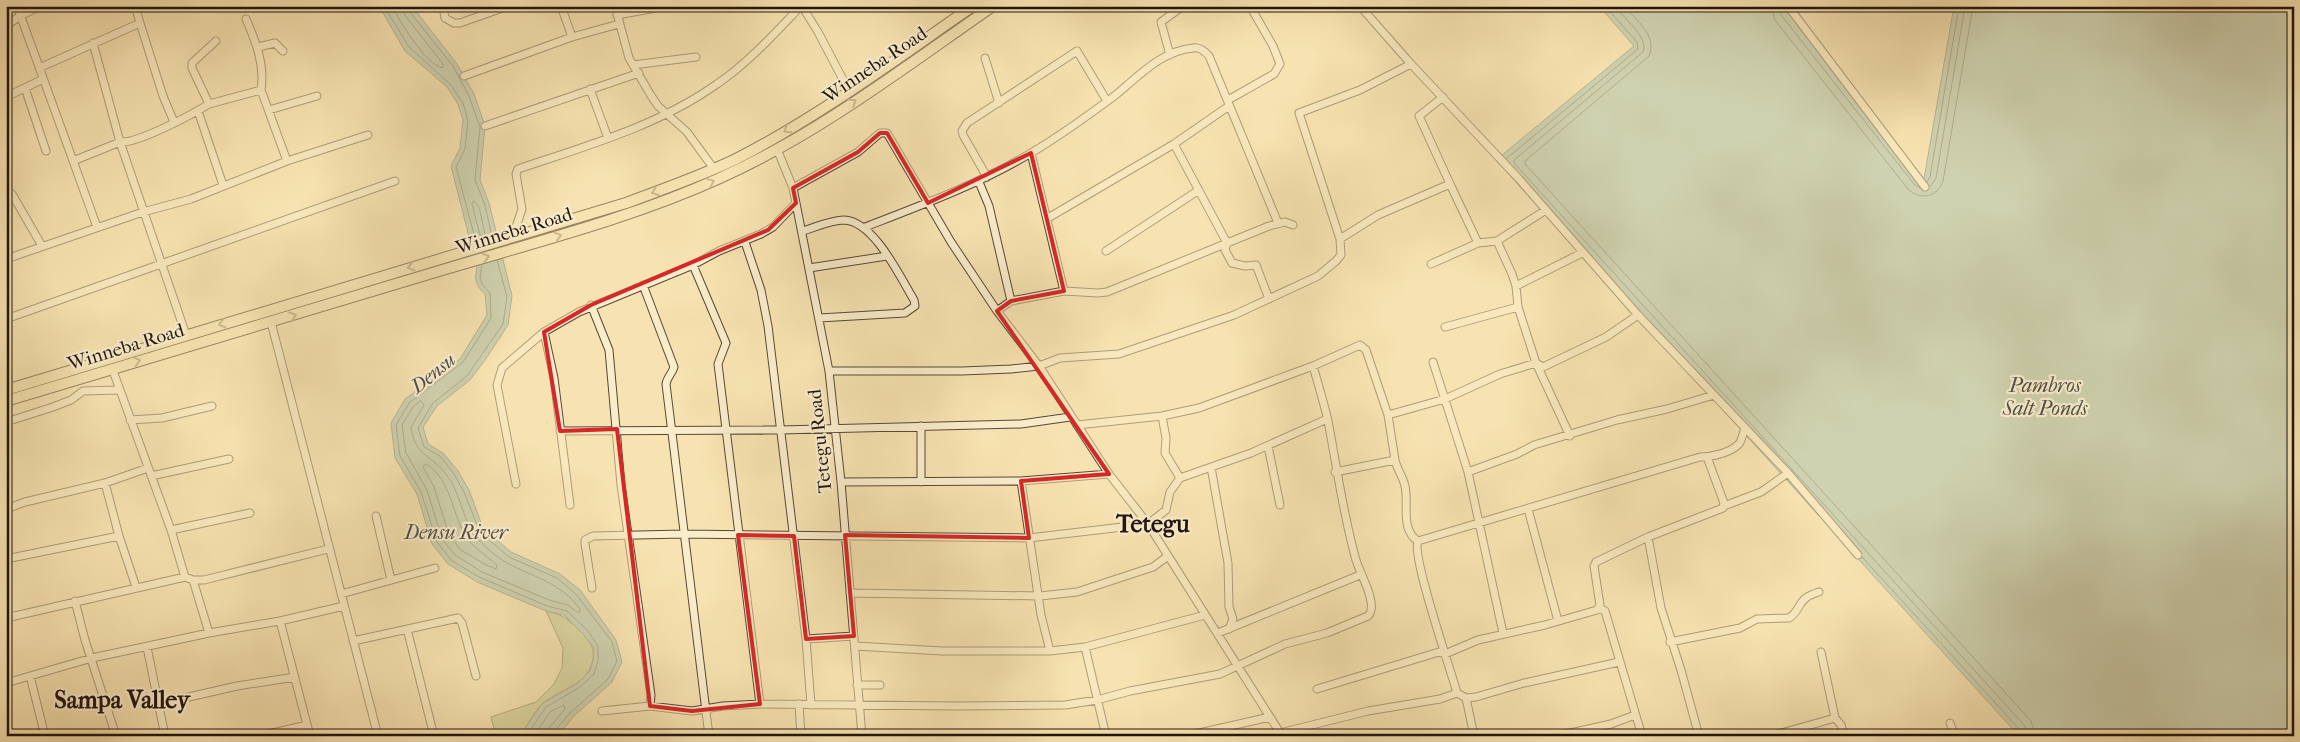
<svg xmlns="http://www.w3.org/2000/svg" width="2300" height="742" viewBox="0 0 2300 742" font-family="'IM FELL French Canon',serif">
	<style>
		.green { fill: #bac48d; stroke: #6d6c4e }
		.water { fill: #9ebdb0; stroke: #6c796f }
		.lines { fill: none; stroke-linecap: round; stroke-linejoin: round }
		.shore { stroke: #5f685f; stroke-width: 1 }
		.minor-casing { stroke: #564837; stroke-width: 9 }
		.highway-casing { stroke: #20140e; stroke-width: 12 }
		.minor { stroke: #faedcc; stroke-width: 7 }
		.highway { stroke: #f7e3b1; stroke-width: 10 }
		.oneway { stroke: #968668 }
		.marked { fill: none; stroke: #d62828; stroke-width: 4; stroke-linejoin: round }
		.labels { text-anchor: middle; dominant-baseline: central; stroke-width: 4.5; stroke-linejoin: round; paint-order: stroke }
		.street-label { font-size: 19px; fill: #20140e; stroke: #faedcc }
		.water-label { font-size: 20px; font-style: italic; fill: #4c4f47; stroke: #faedcc }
		.district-label { font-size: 24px; font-weight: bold; fill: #20140e; stroke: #faedcc }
	</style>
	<rect width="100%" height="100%" fill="#f7e3b1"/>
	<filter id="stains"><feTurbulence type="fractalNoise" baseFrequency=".004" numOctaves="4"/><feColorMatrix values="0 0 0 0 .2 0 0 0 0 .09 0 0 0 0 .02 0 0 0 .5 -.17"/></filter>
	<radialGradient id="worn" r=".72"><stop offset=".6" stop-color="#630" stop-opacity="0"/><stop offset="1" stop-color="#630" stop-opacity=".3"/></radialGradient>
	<path class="green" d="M 546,611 C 564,615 568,619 581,632 C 591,641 596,650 592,663 C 585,687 559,689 542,704 C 534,712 527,726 520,736 L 496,736 L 491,717 L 536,702 L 554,684 L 562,668 L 563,648 Z"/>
	<path class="water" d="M 379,6 L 412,6 L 457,64 L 474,94 L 485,126 L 480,180 L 489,203 L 512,296 L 508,325 L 485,360 L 470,380 L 437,406 L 423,427 L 428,444 L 443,453 L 458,471 L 469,490 L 483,528 L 511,552 L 560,574 L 580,590 L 616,640 L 622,662 L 612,682 L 573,717 L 558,736 L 520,736 L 542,704 L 578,683 L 590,671 L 593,660 L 594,648 L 584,635 L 564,615 L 546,611 L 477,582 L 448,564 L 432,544 L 417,494 L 395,458 L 391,423 L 405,399 L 460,359 L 487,315 L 485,294 C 476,286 474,280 477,268 L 451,166 L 460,148 L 463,120 L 458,104 L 447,87 L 405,51 Z
		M 1599,6 L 1788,6 L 1924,179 L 1954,6 L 2294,6 L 2294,736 L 2019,736 L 1496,160 L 1634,46 Z"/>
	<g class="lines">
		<path class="shore" d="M 384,6 L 409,47 L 450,84 L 463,103 L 468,121 L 465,149 L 456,167 L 476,242
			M 392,6 C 400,22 426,65 443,68 L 443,64 L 404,14 L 402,6
			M 408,6 L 409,11 L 453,66 L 469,96 L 480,127 L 475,180 L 485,205 L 492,237
			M 1614,6 C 1623,17 1649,37 1643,52 L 1514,160 L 1514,163 L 2025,726 L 2028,736
			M 1624,6 C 1636,20 1658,36 1649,56 L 1525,161 L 1525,164 L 2031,721 L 2036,736
			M 1771,6 L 1775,20 L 1908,189 C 1920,201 1938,197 1943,181 L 1973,6
			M 1778,6 L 1781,15 L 1914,184 L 1920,188
			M 1506,159 L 1638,49 L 1637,42 L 1605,6
			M 1927,182 L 1930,177 L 1959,6
			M 1930,187 L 1936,178 L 1965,6
			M 474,201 L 479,207 L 485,234 L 483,236 L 480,235 L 472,204 Z
			M 497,260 L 507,297 L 503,324 L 467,376 L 433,403 L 418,428 L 424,447 L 440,456 L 454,474 L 464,492 L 480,532 L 509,557 L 557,578 L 576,594 L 612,642 L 617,661 L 608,679 L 569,714 L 555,731 L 554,736
			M 482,265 L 480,278 L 482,284 L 490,293 L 491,318 L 463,362 L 409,403 L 396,425 L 400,456 L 421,492 L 437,542 L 451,560 L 479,577 L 547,606 L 567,611 L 588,631 L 598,646 L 598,661 L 594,674 L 580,687 L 546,707 L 526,736
			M 421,401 L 424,405 L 411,427 C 415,457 433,455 448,477 C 460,493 465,525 475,536 C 483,545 496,557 507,563 C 535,578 560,582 580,609 L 580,612 L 577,612 L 568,605 L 549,600 L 482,572 L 455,555 L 442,539 L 427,490 L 406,453 L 402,425 L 413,407 Z
			M 426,464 C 453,480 451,516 468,539 C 475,549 488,557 497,565 L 496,569 L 486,565 L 461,550 L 449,535 L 434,487 L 423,467 Z
			M 1862,557 L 2020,730 L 2022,736
			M 534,736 L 550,712 L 564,705 L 565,709 L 549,728 L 548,736"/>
		<defs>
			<path id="minor" d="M 17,6 L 97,227
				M 135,6 L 140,23
				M 443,6 L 445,18 L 454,23 L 460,23 L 508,6
				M 561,6 L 572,37
				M 615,6 L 629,58 L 650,94 L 658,106 L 687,132 L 714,169
				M 802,6 L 818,32 L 849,91
				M 1360,6 L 1411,64 L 1519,179 L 1546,210 L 1497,241 L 1478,243 L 1431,264
				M 1788,6 L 1925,187
				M 617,15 L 667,6
				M 246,19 C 256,42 265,65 261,90 L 287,161
				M 6,26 L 20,16 L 40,6
				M 93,43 L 120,142 L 186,335
				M 258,47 L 275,43 L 283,51
				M 1170,55 L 1161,22 L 1183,6
				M 985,58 L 999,103
				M 633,65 L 696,57
				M 39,68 L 140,23 L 163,96 L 174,122
				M 464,76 L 572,37 L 619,24
				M 25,88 L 46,151
				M 590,89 L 608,138
				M 6,97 L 43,79
				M 1228,100 L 1274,74 L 1280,64 L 1273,46 L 1250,6
				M 209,104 L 261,90
				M 269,110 L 317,96
				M 198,111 L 223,185
				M 485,126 L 639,73
				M 1174,144 L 1227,243 L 1225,250 L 1232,263 L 1245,266 L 1256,265 L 1269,299
				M 777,149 L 793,188 L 829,371 L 841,482 L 862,736
				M 1031,153 L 1064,291
				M 73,161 L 120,142 C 137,144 193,114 209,104 L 192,68 L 192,63 L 216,41
				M 987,177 L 963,135 L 962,131 L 967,123 L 1077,51 L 1107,101
				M 979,182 L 989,206 L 1011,301
				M 1450,184 L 1478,243
				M 793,188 L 858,152 L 880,133 L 887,133 L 951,242 L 997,311 L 1039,366 L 1109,474 L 1148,524 L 1282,736
				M 6,190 L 12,194 L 42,246
				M 1546,210 L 1638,315 L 1788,473 L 1858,555
				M 1048,218 L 1174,144 L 1229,106
				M 865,227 C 922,205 979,184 1031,153 C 1060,136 1086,117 1113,97 C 1137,78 1160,51 1193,48 C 1200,47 1204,51 1209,56 L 1278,223
				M 515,230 L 522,209 L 516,174 L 518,169 C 586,146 658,126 717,84 C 748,63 775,33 801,6
				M 803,231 C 816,227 831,220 844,220 C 874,221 900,277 914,300 L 915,306 L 905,313 L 819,318
				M 1340,239 L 1299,113 L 1360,90 L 1411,64
				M 1497,241 L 1512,274 L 1516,286 L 1518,307 L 1536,363 L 1570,436
				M 745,242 L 761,290 L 768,326 L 806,639 L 811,705
				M 1106,251 L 1199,190
				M 6,259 L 143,212 L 191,199 L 287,161 L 368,135
				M 693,265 L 726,343 L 718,364 L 760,704
				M 809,268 L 887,256
				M 643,285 L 674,367 C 672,374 667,377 666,384 L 709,736
				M 1516,286 L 1582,253
				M 591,305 L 609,350 L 621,485 L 651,695 L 650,706
				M 997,311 L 1011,301 L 1064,291 L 1098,293 L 1107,292 L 1269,226 L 1285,222 L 1293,225
				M 6,319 L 395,181
				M 271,322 L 378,736
				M 1445,327 L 1518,307
				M 544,332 L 554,378 L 570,505
				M 1433,362 L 1468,472 L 1503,633
				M 112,368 L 171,530 L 250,513
				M 829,371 L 962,371 L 1011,369 L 1039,366 L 1060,358 L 1119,354 L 1234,315 L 1318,276 L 1336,261 L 1341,255 L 1340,239 L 1378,215 L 1450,184 L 1419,116 L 1443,97
				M 1162,416 L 1166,438 L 1165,453 L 1180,478
				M 130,420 L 162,418 L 212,406
				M 6,422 L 53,407 L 71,400 L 83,391 L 119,390
				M 1077,425 L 1162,416 L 1199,408 L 1313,366 L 1360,345 L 1366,350 L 1388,415
				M 560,431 L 780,430 L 1021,424 L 1070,417
				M 1268,446 L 1280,505
				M 1395,460 L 1388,415 L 1445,399 L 1500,374 L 1536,363 L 1543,367 L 1606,337 L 1638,315
				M 1211,467 L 1228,563 L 1229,607 L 1233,619 L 1229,629
				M 1335,472 L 1395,460 C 1397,469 1403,477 1405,486 C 1409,504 1400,530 1418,541 L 1700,457 C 1711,457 1730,453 1739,444 C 1742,440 1743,433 1745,428
				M 1468,472 L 1517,454 L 1534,445 L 1617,420 L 1667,409 L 1714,395
				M 151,476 L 229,459
				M 1021,481 L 1041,615 L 1050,651
				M 841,482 L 1021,481 L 1109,474
				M 921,482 L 921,426
				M 105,483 L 119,536 L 136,587
				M 516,484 L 497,385 L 502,368 L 544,332 L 579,312 L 693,265 L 719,251 L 761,234 L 773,227 L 796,203
				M 1724,506 L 1761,492 L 1788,473
				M 6,509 L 25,502 L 105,483 L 148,468
				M 1528,509 L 1558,621
				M 376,516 L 391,580
				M 171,530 L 185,577
				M 1648,537 L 1661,608 L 1681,670 L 1699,736
				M 1418,541 C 1411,556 1451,670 1457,693 L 1466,698 L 1476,697 L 1524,683 L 1619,662
				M 6,559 L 119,536
				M 193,580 L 209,633
				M 592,588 L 585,544 L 585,540 L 593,536 L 683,534 L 1029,538 L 1148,524 L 1166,510 L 1170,492 L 1180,478 L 1251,453 L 1327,419
				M 850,593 L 1040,596 L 1077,592 L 1153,567 L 1168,556
				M 341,594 L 435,568
				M 75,601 L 85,640 L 116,736
				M 1599,608 L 1605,611 L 1642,736
				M 6,618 L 185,577 L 193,580 L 204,580 L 328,549
				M 280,621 L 310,736
				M 407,629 L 434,736
				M 1218,633 L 1360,575
				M 806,639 L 854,636
				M 353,641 L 458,618 L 462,623 L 476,676
				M 1670,642 L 1740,628 L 1757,619 L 1789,618 C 1803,609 1795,599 1819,592
				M 855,646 L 942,651 L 1050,651 L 1085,647 L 1205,615
				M 147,647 L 165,736
				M 1085,647 L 1106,736
				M 1821,652 L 1835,718 L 1841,725 L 1844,736
				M 30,676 L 45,736
				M 6,683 L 92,658 L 209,633 L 280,621 L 344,606
				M 857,685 L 880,685
				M 1317,689 L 1439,652 L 1445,654 L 1478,640 L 1545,625 L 1597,610 L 1600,605 L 1594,566 L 1596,562 L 1648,537 L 1723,508 L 1724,503 L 1707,457
				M 1466,698 L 1474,736
				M 158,704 L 237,686 L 295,677
				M 799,704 L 801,736
				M 602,711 L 650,706 L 692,711 L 723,706 L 760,704 L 956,706 L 1065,705 L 1097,700 L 1130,691 L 1220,674 L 1285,644 L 1327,633 L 1368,616 C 1379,605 1360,574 1356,560 C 1343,514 1337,468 1328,421 C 1324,403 1318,384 1313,366
				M 1950,723 L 1955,736
				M 1280,733 L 1368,711 L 1440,699 L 1457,693
				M 31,736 L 44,732
				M 260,736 L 307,725
				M 1186,736 L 1270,717
				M 1557,736 L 1611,724 L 1635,715
				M 1771,736 L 1835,718"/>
			<path id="highway" d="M 6,390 L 626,203 C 663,189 701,176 736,159 C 820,116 896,59 973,6
				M 6,401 C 154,357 302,313 449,268 C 540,241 634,217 720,178 C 818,134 905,67 993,6"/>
		</defs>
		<use href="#minor" class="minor-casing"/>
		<use href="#highway" class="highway-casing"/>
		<use href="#minor" class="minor"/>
		<use href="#highway" class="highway"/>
	</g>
	<defs><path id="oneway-chevron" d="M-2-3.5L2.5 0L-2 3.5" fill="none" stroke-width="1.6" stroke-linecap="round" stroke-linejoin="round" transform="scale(1.25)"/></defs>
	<g class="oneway">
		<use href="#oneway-chevron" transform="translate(853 102) rotate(-33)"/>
		<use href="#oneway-chevron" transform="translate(787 130) rotate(149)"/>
		<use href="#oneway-chevron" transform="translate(711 182) rotate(-23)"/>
		<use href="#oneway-chevron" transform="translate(655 192) rotate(160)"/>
		<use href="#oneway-chevron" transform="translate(558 236) rotate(-17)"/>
		<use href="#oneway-chevron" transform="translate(486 257) rotate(-16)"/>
		<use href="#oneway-chevron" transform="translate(411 267) rotate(163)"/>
		<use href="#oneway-chevron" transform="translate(293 316) rotate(-17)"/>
		<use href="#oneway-chevron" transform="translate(222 324) rotate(163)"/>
		<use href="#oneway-chevron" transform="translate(137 361) rotate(-16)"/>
	</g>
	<path d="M0 0H2300V742H0ZM 880,133 L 887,133 L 928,203 L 1031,153 L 1064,291 L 1011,301 L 997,311 L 1109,474 L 1021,481 L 1029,538 L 845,535 L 854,636 L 806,639 L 794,536 L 738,535 L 760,704 L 692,711 L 650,706 L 617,429 L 560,431 L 544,332 L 591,305 L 768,230 L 796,203 L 793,188 L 858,152 Z" fill="#f7e3b1" fill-opacity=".55" fill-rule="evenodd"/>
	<path class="marked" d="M 880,133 L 887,133 L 928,203 L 1031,153 L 1064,291 L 1011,301 L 997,311 L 1109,474 L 1021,481 L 1029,538 L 845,535 L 854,636 L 806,639 L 794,536 L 738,535 L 760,704 L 692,711 L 650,706 L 617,429 L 560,431 L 544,332 L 591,305 L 768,230 L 796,203 L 793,188 L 858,152 Z"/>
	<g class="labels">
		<g class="street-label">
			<text transform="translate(875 65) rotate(-34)">Winneba Road</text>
			<text transform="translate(514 231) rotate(-17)">Winneba Road</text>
			<text transform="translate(126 347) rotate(-17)">Winneba Road</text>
			<text transform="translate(820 441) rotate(-96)">Tetegu Road</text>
		</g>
		<g class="water-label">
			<text transform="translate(433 373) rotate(-39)">Densu</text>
			<text x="2045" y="385">Pambros<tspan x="2045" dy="23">Salt Ponds</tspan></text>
			<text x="456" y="532">Densu River</text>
		</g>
		<g class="district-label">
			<text x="1153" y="524">Tetegu</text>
			<text x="122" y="700">Sampa Valley</text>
		</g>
	</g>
	<rect width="2300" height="742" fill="none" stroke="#f7e3b1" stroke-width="25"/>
	<rect x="8" y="8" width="2285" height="727" fill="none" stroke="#20140e" stroke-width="2.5"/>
	<rect x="12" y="12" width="2275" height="717" fill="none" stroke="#20140e"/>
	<rect width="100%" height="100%" filter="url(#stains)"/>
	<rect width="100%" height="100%" fill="url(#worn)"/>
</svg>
